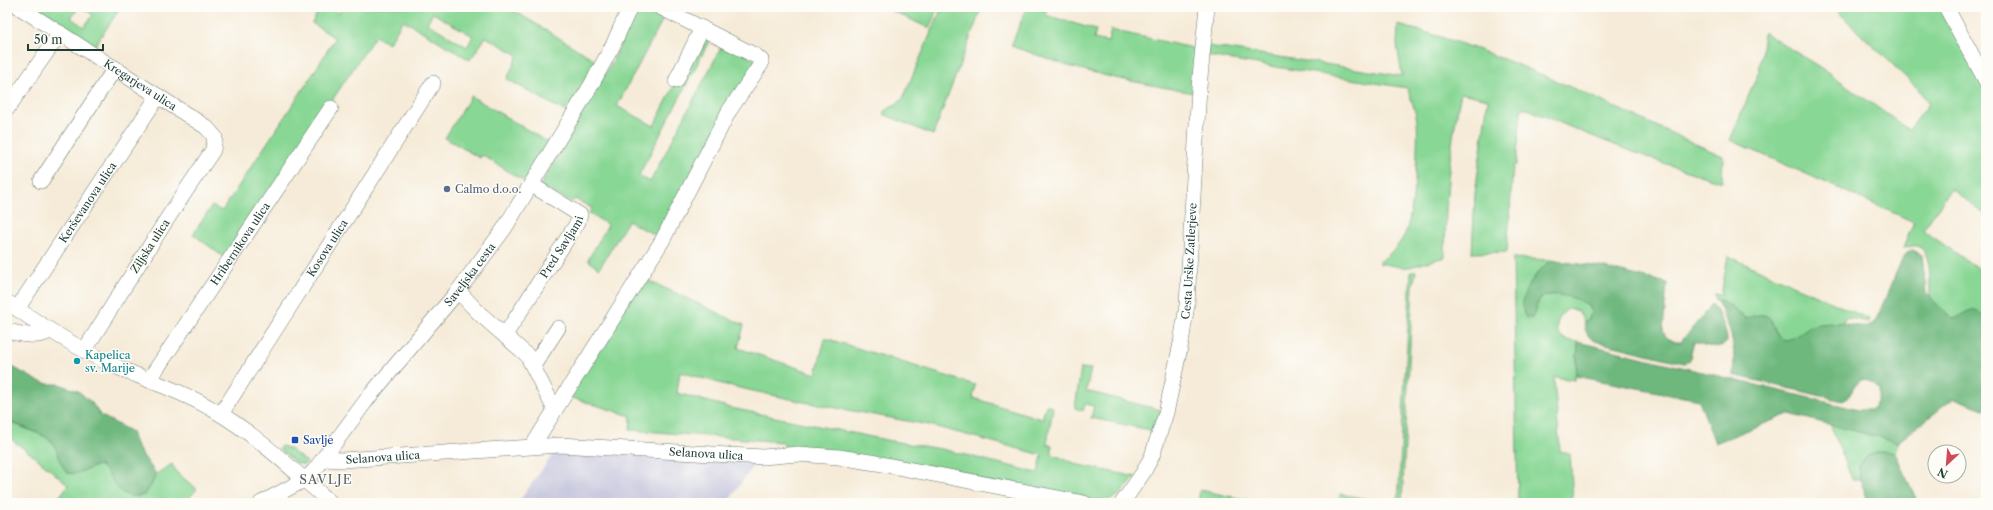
<svg xmlns="http://www.w3.org/2000/svg" width="1993" height="510" viewBox="0 0 1993 510" font-family="'Libre Caslon Text',serif">
	<style>
		.industrial { fill: #c2c2dc }
		.green { fill: #89d795; stroke: #548a64; fill-rule: evenodd }
		.forest { fill: #6eb87e; stroke: #467a59 }
		.lines { fill: none; stroke-linecap: round; stroke-linejoin: round }
		.minor-casing { stroke: #6a7a6d; stroke-width: 16 }
		.minor { stroke: #fff; stroke-width: 15 }
		.service-dot { fill: #5c6f8a; stroke: #fdfcf7; stroke-width: 1.5 }
		.culture-dot { fill: #0f9aa8; stroke: #fdfcf7; stroke-width: 1.5 }
		.transit-dot { fill: #1a4fb4; stroke: #fdfcf7; stroke-width: 1.5 }
		.labels { text-anchor: middle; dominant-baseline: central; stroke-width: 3; stroke-linejoin: round; paint-order: stroke }
		.street-label { font-size: 11px; fill: #1f3d34; stroke: #fdfcf7 }
		.service-label { font-size: 11px; fill: #4e5e75; stroke: #fdfcf7; text-anchor: start }
		.culture-label { font-size: 11px; fill: #0d838f; stroke: #fdfcf7; text-anchor: start }
		.transit-label { font-size: 11px; fill: #164399; stroke: #fdfcf7; text-anchor: start }
		.quarter-label { font-size: 13px; letter-spacing: 1px; fill: #5a636a; stroke: #fdfcf7 }
	</style>
	<rect width="100%" height="100%" fill="#fdfcf7"/>
	<filter id="ink" filterUnits="userSpaceOnUse"><feTurbulence type="fractalNoise" baseFrequency=".025" numOctaves="2"/><feDisplacementMap in="SourceGraphic" scale="8" xChannelSelector="R" yChannelSelector="G"/><feConvolveMatrix kernelMatrix="1 2 1 2 8 2 1 2 1" color-interpolation-filters="sRGB"/></filter>
	<filter id="wash" filterUnits="userSpaceOnUse"><feTurbulence type="fractalNoise" baseFrequency=".012" numOctaves="4" result="noise"/><feDisplacementMap in="SourceGraphic" scale="16" xChannelSelector="R" yChannelSelector="G"/><feGaussianBlur stdDeviation="0.9" result="paint"/><feColorMatrix in="noise" values="0 0 0 0 0 0 0 0 0 0 0 0 0 0 0 0 0 1.4 0 .05"/><feComposite in="paint" operator="in"/></filter>
	<g filter="url(#wash)">
		<rect width="100%" height="100%" fill="#f6ebd8"/>
		<path class="industrial" d="M 556,450 L 756,462 L 727,503 L 518,503 Z"/>
		<path class="green" d="M 35,7 L 79,7 L 71,18 L 84,27 L 93,15 L 81,7 L 121,7 L 92,50 L 32,11 Z
			M 316,7 L 327,7 L 339,13 L 343,7 L 508,7 L 592,58 L 596,62 L 596,66 L 566,112 L 507,79 L 518,55 L 486,37 L 470,60 L 403,20 L 389,43 L 375,36 L 226,259 L 193,234 L 212,206 L 222,211 L 313,74 L 335,38 L 312,23 L 319,9 ZM 433,13 L 473,36 L 467,47 L 427,23 Z
			M 637,7 C 647,7 658,6 665,15 L 617,106 L 654,126 L 701,32 L 712,36 L 639,175 L 650,182 L 724,42 L 758,62 L 661,238 L 628,221 L 599,269 L 588,260 L 608,225 L 589,213 L 592,208 L 575,199 L 572,202 L 540,186 L 612,63 Z
			M 883,7 L 938,7 L 929,28 Z
			M 942,7 L 982,7 L 933,135 L 883,114 L 884,111 L 896,105 L 903,98 Z
			M 1027,7 L 1035,7 L 1047,11 L 1046,15 L 1096,30 L 1094,39 L 1108,42 L 1111,30 L 1197,49 L 1193,93 L 1115,78 L 1072,67 L 1011,46 Z
			M 1833,7 L 1943,7 L 1986,85 L 1986,215 L 1951,189 L 1923,230 L 1986,274 L 1986,316 C 1968,308 1970,310 1955,319 L 1951,318 L 1930,298 C 1929,284 1933,251 1917,246 C 1912,245 1907,248 1903,248 L 1914,222 L 1730,140 L 1759,71 L 1764,32 L 1829,73 L 1909,130 L 1929,104 L 1918,89 Z
			M 1398,25 C 1511,53 1616,110 1723,156 L 1722,182 C 1654,162 1588,135 1523,107 L 1521,112 L 1516,165 L 1513,166 L 1507,252 L 1472,253 L 1475,194 L 1488,99 L 1461,93 C 1449,148 1445,201 1445,257 L 1410,267 L 1401,267 L 1378,263 C 1388,256 1398,247 1404,236 C 1414,218 1419,142 1417,120 C 1415,109 1411,98 1407,88 L 1207,56 L 1208,46 L 1402,76 L 1397,45 Z
			M 471,96 L 551,144 L 527,183 L 482,155 L 480,158 L 445,138 Z
			M 1728,256 L 1869,319 L 1868,322 L 1845,317 L 1844,322 C 1834,323 1823,323 1814,325 C 1801,329 1795,343 1780,339 L 1764,315 L 1745,318 L 1720,300 L 1716,300 L 1714,294 L 1721,295 Z
			M 1513,258 L 1550,260 C 1534,276 1521,289 1524,314 C 1528,312 1532,310 1535,308 C 1539,304 1538,298 1545,296 C 1559,291 1587,298 1591,313 L 1589,319 L 1584,322 C 1581,313 1578,310 1569,308 C 1561,313 1552,326 1560,335 C 1564,340 1572,341 1578,342 L 1575,380 L 1554,377 L 1560,451 L 1570,453 L 1573,503 L 1518,503 Z
			M 1416,271 L 1413,286 L 1402,503 L 1398,503 L 1411,272 Z
			M 643,278 L 744,325 L 738,348 L 816,374 L 825,338 L 975,385 L 973,398 L 1042,419 L 1046,405 L 1053,407 L 1047,444 L 1052,446 L 1052,454 L 1079,465 L 1136,477 C 1122,492 1118,502 1096,500 L 785,449 L 783,442 L 630,430 L 631,416 L 566,396 ZM 680,372 L 726,385 L 804,402 L 929,425 L 1042,455 L 1038,473 L 941,449 L 891,441 L 731,408 L 677,393 Z
			M 1081,368 L 1091,369 L 1086,391 L 1161,410 L 1155,431 L 1091,418 L 1094,406 L 1085,404 L 1083,411 L 1075,408 Z
			M 7,421 L 46,437 L 87,470 L 99,465 C 116,476 116,501 144,495 L 151,486 L 156,474 L 172,464 L 178,474 L 197,489 L 185,503 L 55,503 L 68,485 L 39,460 L 7,436 Z
			M 1830,424 L 1898,442 L 1895,453 C 1881,451 1865,452 1859,467 L 1860,479 L 1852,479 Z
			M 281,446 L 288,448 L 307,462 L 305,465 L 296,463 L 279,449 Z
			M 1200,490 L 1261,503 L 1198,503 Z
			M 1340,494 L 1390,503 L 1338,503 Z"/>
		<path class="forest" d="M 1913,250 L 1922,255 L 1926,293 L 1951,318 L 1955,319 C 1970,310 1969,307 1986,316 L 1986,410 L 1954,398 L 1898,442 L 1789,414 L 1715,443 L 1699,400 L 1576,376 L 1578,342 L 1859,410 L 1870,410 C 1886,397 1881,380 1860,380 C 1853,386 1851,397 1843,401 L 1733,375 C 1733,370 1734,365 1734,359 C 1734,337 1727,319 1716,300 L 1729,304 L 1745,318 C 1751,317 1758,314 1764,315 C 1776,317 1772,337 1785,340 C 1797,339 1803,328 1814,325 C 1821,323 1829,324 1836,323 C 1849,322 1867,333 1876,320 L 1902,259 L 1909,251 Z
			M 1550,260 L 1601,267 L 1667,283 L 1663,331 C 1666,339 1673,343 1681,342 L 1712,304 C 1720,316 1727,328 1727,342 C 1718,351 1705,345 1694,342 L 1689,361 L 1684,363 L 1598,342 C 1587,338 1586,333 1584,322 L 1589,319 L 1591,313 C 1590,310 1590,307 1587,305 C 1579,298 1550,290 1541,298 C 1536,303 1536,312 1532,318 L 1526,318 C 1514,295 1536,275 1550,260 Z
			M 7,364 L 38,381 L 48,384 L 59,384 L 78,391 L 92,403 L 100,415 L 132,432 L 137,447 L 156,474 L 151,486 L 144,495 C 114,502 117,477 99,465 C 86,467 82,476 67,473 C 60,464 59,455 54,445 C 49,434 19,426 7,421 Z
			M 1885,451 L 1895,453 L 1918,503 L 1869,503 L 1860,479 L 1859,467 C 1863,455 1874,453 1885,451 Z"/>
	</g>
	<g filter="url(#ink)">
		<g class="lines">
			<defs>
				<g id="minor">
					<path id="s1" d="M 19,7 L 206,127 L 215,137 L 213,150 L 167,219 L 84,351"/>
					<path d="M 1946,7 L 1986,81"/>
					<path d="M 676,81 L 702,28"/>
					<path d="M 7,109 L 60,33"/>
					<path d="M 41,181 L 115,68"/>
					<path d="M 458,291 L 480,314 L 527,355 L 555,410 L 533,445"/>
					<path d="M 7,302 C 42,326 78,349 117,367 C 149,381 182,391 212,409 C 256,434 293,470 331,503"/>
					<path id="s2" d="M 17,309 L 158,96"/>
					<path d="M 7,331 C 22,334 36,339 50,331"/>
					<path id="s3" d="M 505,335 L 578,222 L 580,215 L 532,185"/>
					<path d="M 533,366 L 558,328"/>
					<path id="s4" d="M 149,380 L 331,108"/>
					<path d="M 555,410 L 662,241 L 729,111 L 761,64 L 761,60 L 756,56 L 660,7"/>
					<path id="s5" d="M 221,414 L 433,83"/>
					<path id="s6" d="M 324,459 L 343,460 L 560,445 L 763,457 L 798,454 L 839,457 L 876,463 L 1084,503"/>
					<path id="s7" d="M 261,503 L 304,480 L 314,471 L 368,398 L 458,291 L 504,229 L 590,87 L 613,45 L 630,7"/>
					<path id="s8" d="M 1122,503 L 1143,473 L 1152,456 L 1166,413 L 1181,343 L 1187,305 L 1199,87 L 1207,7"/>
				</g>
			</defs>
			<use href="#minor" class="minor-casing"/>
			<use href="#minor" class="minor"/>
		</g>
	</g>
	<circle class="service-dot" cx="447" cy="189" r="4"/>
	<circle class="culture-dot" cx="77" cy="361" r="4"/>
	<rect class="transit-dot" x="291" y="436" width="8" height="8" rx="2"/>
	<g class="labels">
		<g class="street-label">
			<text stroke="none"><textPath href="#s1" startOffset="144">Kregarjeva ulica</textPath></text>
			<text stroke="none"><textPath href="#s2" startOffset="128">Kerševanova ulica</textPath></text>
			<text stroke="none"><textPath href="#s4" startOffset="164">Hribernikova ulica</textPath></text>
			<text transform="translate(150 246) rotate(-57)">Ziljska ulica</text>
			<text stroke="none"><textPath href="#s3" startOffset="105">Pred Savljami</textPath></text>
			<text stroke="none"><textPath href="#s5" startOffset="197">Kosova ulica</textPath></text>
			<text stroke="none"><textPath href="#s8" startOffset="255">Cesta Urške Zatlerjeve</textPath></text>
			<text stroke="none"><textPath href="#s7" startOffset="313">Saveljska cesta</textPath></text>
			<text stroke="none"><textPath href="#s6" startOffset="383">Selanova ulica</textPath></text>
			<text stroke="none"><textPath href="#s6" startOffset="59">Selanova ulica</textPath></text>
		</g>
		<g class="service-label">
			<text x="455" y="189">Calmo d.o.o.</text>
		</g>
		<g class="culture-label">
			<text x="85" y="355">Kapelica<tspan x="85" dy="13">sv. Marije</tspan></text>
		</g>
		<g class="transit-label">
			<text x="303" y="440">Savlje</text>
		</g>
		<g class="quarter-label">
			<text x="326" y="479">SAVLJE</text>
		</g>
	</g>
	<rect width="1993" height="510" fill="none" stroke="#fdfcf7" stroke-width="24"/>
	<g transform="translate(1947 464) rotate(206)"><circle r="19" fill="#fdfcf7" stroke="#a4b0a9"/>
	<path d="M0-3L7 15L0 10L-7 15Z" fill="#d1495b"/>
	<text y="-6" font-size="11" font-weight="bold" text-anchor="middle" fill="#1f3d34">N</text>
	</g>
	<path d="M28 44v6h75v-6" fill="none" stroke="#1f3d34" stroke-width="2"/>
	<text x="34" y="44" font-size="12" fill="#1f3d34" stroke="#fdfcf7" stroke-width="3" paint-order="stroke">50 m</text>
</svg>
